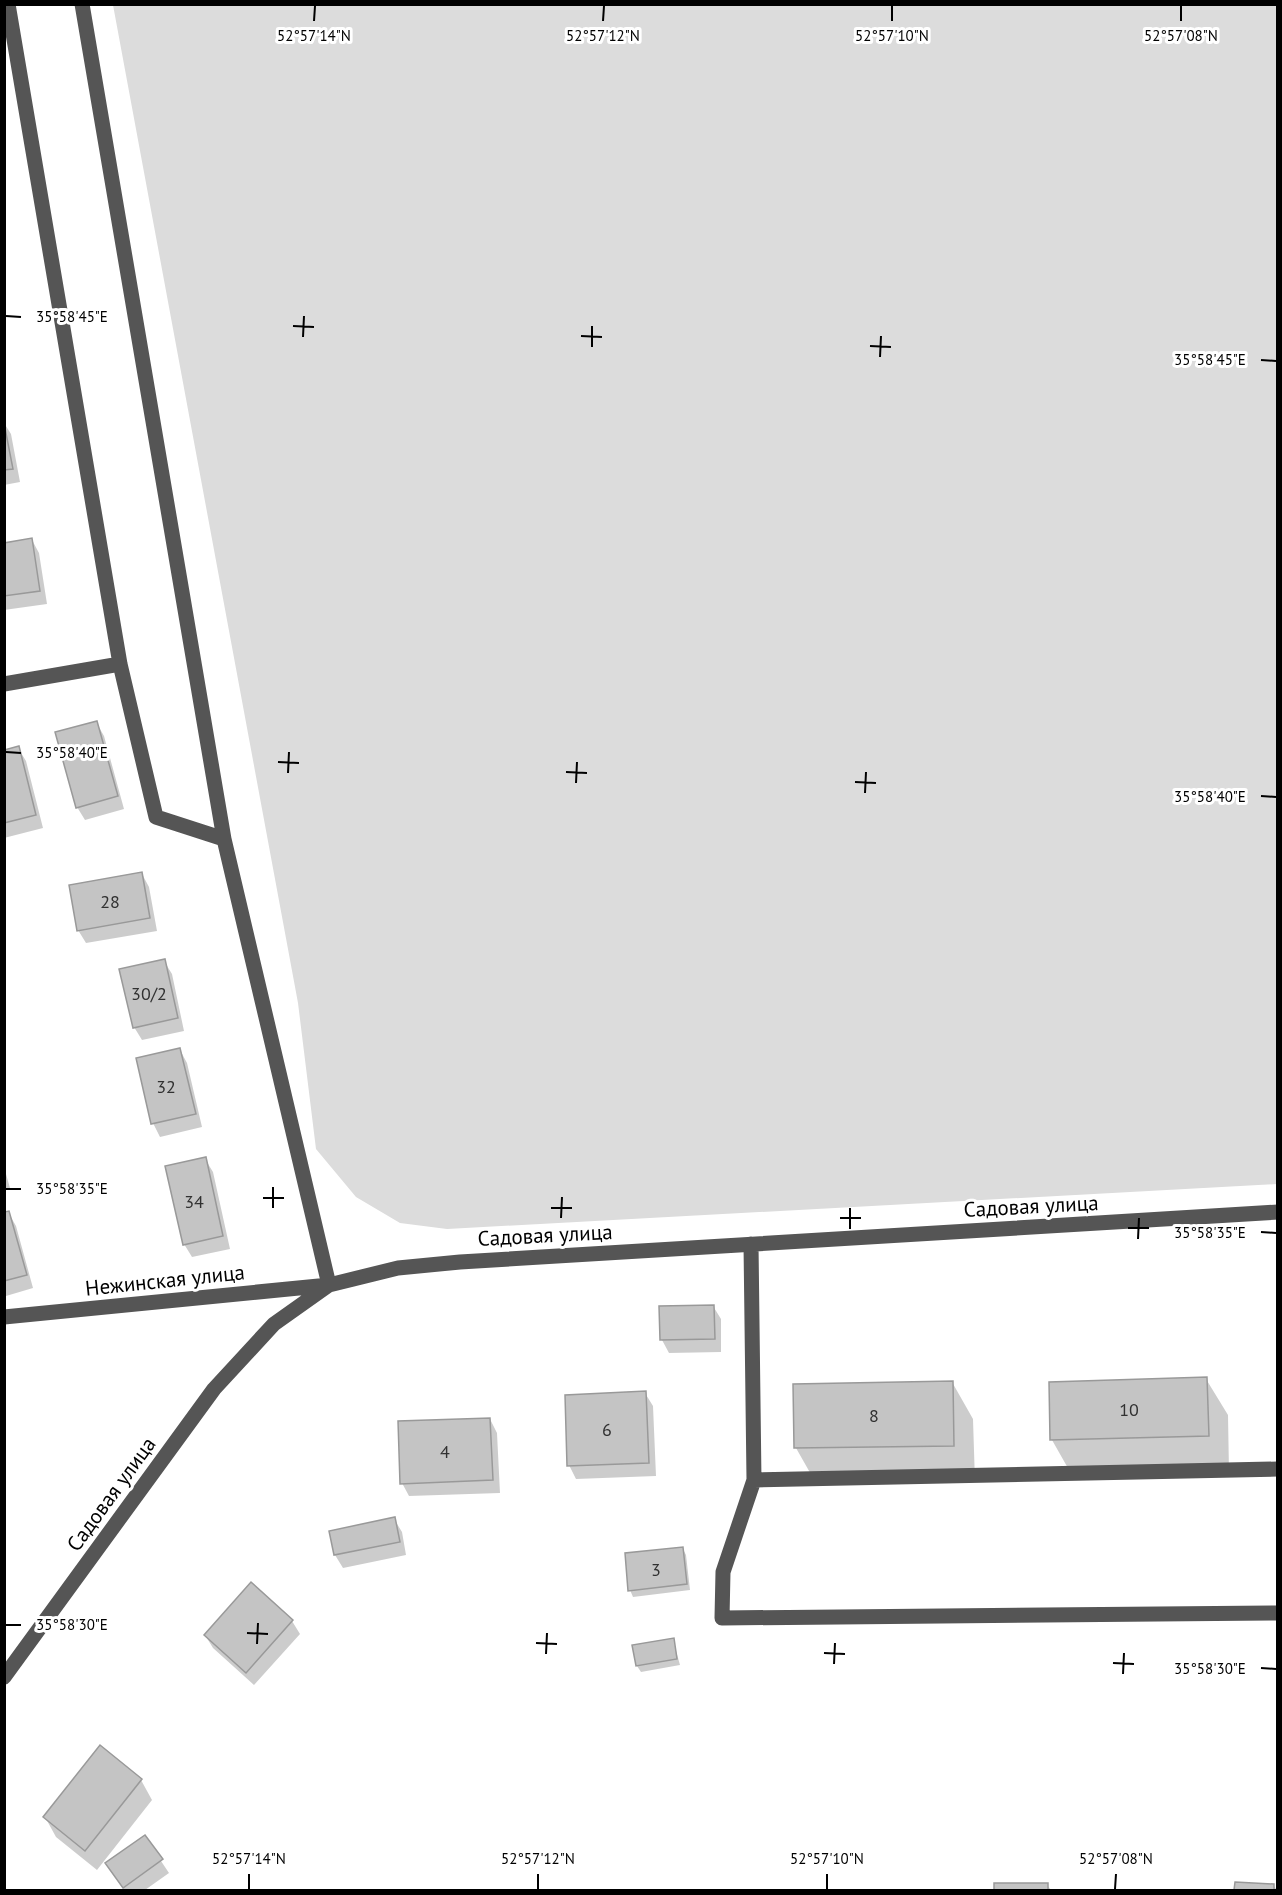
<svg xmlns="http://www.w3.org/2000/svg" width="1282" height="1895" viewBox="0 0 1282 1895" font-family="'PT Sans',sans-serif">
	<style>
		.green { fill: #dcdcdc }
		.shadow { fill: #0003 }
		.building { fill: #c4c4c4; stroke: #999; stroke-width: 1.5 }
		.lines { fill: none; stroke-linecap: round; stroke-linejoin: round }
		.minor { stroke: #555; stroke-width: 15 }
		.ticks { fill: none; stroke: #000; stroke-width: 2 }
		.labels { text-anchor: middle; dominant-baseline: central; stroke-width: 6; stroke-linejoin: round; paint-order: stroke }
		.number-label { font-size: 18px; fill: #313131 }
		.street-label { font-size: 21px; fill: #000; stroke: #fff }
		.ticks-label { font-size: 15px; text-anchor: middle; fill: #000; stroke: #fff; stroke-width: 6; stroke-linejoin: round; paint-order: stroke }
	</style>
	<rect width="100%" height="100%" fill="#fff"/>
	<path class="green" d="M 113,5 L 1277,5 L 1277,1184 L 447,1229 L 400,1223 L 356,1197 L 316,1149 L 298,1003 Z"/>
	<path class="shadow" d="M 4,423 L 11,434 L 20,482 L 4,485 Z
		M 32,540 L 39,553 L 47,604 L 4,610 L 4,544 Z
		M 96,722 L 104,736 L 124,809 L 85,820 L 77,807 Z
		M 18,748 L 26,761 L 43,828 L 4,838 L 4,751 Z
		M 142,874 L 149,887 L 157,931 L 86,943 L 78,930 Z
		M 164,961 L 172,974 L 184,1031 L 142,1040 L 134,1027 Z
		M 180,1050 L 187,1063 L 202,1127 L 160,1137 L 153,1123 Z
		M 205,1159 L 213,1172 L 230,1249 L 192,1257 L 184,1244 Z
		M 4,1167 L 10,1188 L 4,1190 Z
		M 8,1212 L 16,1226 L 33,1288 L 6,1296 L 4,1213 Z
		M 713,1306 L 721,1319 L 721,1352 L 669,1353 L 662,1340 Z
		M 1206,1379 L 1228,1415 L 1229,1472 L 1073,1477 L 1052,1440 L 1050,1383 Z
		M 952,1382 L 973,1419 L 975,1482 L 817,1485 L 796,1448 L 795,1385 Z
		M 645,1393 L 653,1406 L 656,1476 L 576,1479 L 569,1465 Z
		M 490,1419 L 497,1433 L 500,1493 L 409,1496 L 402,1483 Z
		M 394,1519 L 402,1532 L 406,1555 L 343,1568 L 335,1555 L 331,1532 Z
		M 683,1549 L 686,1555 L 690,1590 L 633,1597 L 630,1590 Z
		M 292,1621 L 300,1634 L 254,1685 L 213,1648 L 205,1635 Z
		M 673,1640 L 680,1665 L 641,1672 L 637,1666 Z
		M 141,1780 L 152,1800 L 97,1870 L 56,1837 L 45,1817 Z
		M 145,1837 L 169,1873 L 145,1890 L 124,1890 L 107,1864 Z
		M 1236,1883 L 1273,1885 L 1277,1890 L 1236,1890 Z
		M 995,1885 L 1047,1885 L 1051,1890 L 995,1890 Z"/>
	<path class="building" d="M 4,423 L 13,469 L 4,470 Z
		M 32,538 L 40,591 L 4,596 L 4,543 Z
		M 97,721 L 118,796 L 76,808 L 55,732 Z
		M 19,746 L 36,815 L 4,823 L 4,750 Z
		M 142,872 L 150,918 L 77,931 L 69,885 Z
		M 165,959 L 178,1018 L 133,1028 L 119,969 Z
		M 180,1048 L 196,1114 L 151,1124 L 136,1058 Z
		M 206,1157 L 223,1236 L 183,1245 L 165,1166 Z
		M 9,1211 L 27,1275 L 4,1281 L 4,1212 Z
		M 714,1305 L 715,1339 L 660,1340 L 659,1306 Z
		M 1207,1377 L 1209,1436 L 1050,1440 L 1049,1382 Z
		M 953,1381 L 954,1446 L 794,1448 L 793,1384 Z
		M 646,1391 L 649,1463 L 567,1466 L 565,1395 Z
		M 490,1418 L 493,1480 L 400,1484 L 398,1421 Z
		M 395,1517 L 400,1542 L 334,1555 L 329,1531 Z
		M 683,1547 L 687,1584 L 628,1591 L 625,1553 Z
		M 251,1582 L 293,1620 L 246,1673 L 204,1635 Z
		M 674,1638 L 677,1659 L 636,1666 L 632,1645 Z
		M 100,1745 L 142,1779 L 85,1851 L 43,1817 Z
		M 145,1835 L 163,1859 L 123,1888 L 105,1863 Z
		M 1235,1882 L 1274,1884 L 1274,1890 L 1234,1890 Z
		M 994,1883 L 1048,1883 L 1048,1890 L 994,1890 Z"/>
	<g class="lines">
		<path class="minor" d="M 82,4 L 224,839
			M 4,684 L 120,664
			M 751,1244 L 754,1480 L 1278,1469
			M 4,1317 L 329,1285 L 224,839 L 156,817 L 120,664 L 8,4
			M 754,1480 L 723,1572 L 722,1618 L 1278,1613
			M 4,1677 L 214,1389 L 274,1324 L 329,1285 L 398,1268 L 460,1262 L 1278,1212"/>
	</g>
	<path class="ticks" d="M 314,21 L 315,6M 603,21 L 604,6M 892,21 L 892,6M 1181,21 L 1181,6M 6,316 L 21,317M 293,326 L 314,327M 581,336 L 602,337M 303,337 L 304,316M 870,346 L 891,347M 592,347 L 592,326M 880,357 L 881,336M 1261,360 L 1276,361M 6,752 L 21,753M 278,762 L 299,763M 566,772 L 587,773M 288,773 L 289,752M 855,782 L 876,783M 576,783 L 577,762M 865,793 L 866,772M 1261,796 L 1276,797M 6,1189 L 21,1189M 263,1198 L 284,1198M 273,1208 L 273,1187M 551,1208 L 572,1208M 561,1218 L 562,1197M 840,1218 L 861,1218M 1128,1228 L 1149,1228M 850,1229 L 850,1208M 1261,1232 L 1276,1233M 1138,1239 L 1139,1218M 6,1625 L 21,1625M 247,1633 L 268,1634M 536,1643 L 557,1644M 257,1644 L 258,1623M 824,1653 L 845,1654M 546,1654 L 547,1633M 1113,1663 L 1134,1664M 834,1664 L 835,1643M 1261,1668 L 1276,1669M 1123,1674 L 1124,1653M 249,1889 L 249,1874M 538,1889 L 538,1874M 827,1889 L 827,1874M 1115,1889 L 1116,1874"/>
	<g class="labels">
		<g class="number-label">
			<text x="110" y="901">28</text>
			<text x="149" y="993">30/2</text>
			<text x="166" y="1086">32</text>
			<text x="194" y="1201">34</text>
			<text x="1129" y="1409">10</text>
			<text x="874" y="1415">8</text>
			<text x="607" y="1429">6</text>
			<text x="445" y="1451">4</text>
			<text x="656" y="1569">3</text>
		</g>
		<g class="street-label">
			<text transform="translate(1031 1206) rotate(-3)">Садовая улица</text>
			<text transform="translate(545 1235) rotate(-3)">Садовая улица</text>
			<text transform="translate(165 1280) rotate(-6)">Нежинская улица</text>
			<text transform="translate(111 1494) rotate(-54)">Садовая улица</text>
		</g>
	</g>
	<g class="ticks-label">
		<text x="314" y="41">52°57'14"N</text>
		<text x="603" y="41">52°57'12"N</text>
		<text x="892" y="41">52°57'10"N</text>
		<text x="1181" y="41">52°57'08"N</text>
		<text x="72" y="322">35°58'45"E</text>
		<text x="1210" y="365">35°58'45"E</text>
		<text x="72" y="758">35°58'40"E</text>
		<text x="1210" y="802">35°58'40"E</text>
		<text x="72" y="1194">35°58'35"E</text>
		<text x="1210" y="1238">35°58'35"E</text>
		<text x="72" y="1630">35°58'30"E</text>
		<text x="1210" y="1674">35°58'30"E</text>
		<text x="249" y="1864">52°57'14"N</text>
		<text x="538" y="1864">52°57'12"N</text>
		<text x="827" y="1864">52°57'10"N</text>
		<text x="1116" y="1864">52°57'08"N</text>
	</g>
	<rect width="1282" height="1895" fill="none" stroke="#000000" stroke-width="12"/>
</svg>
